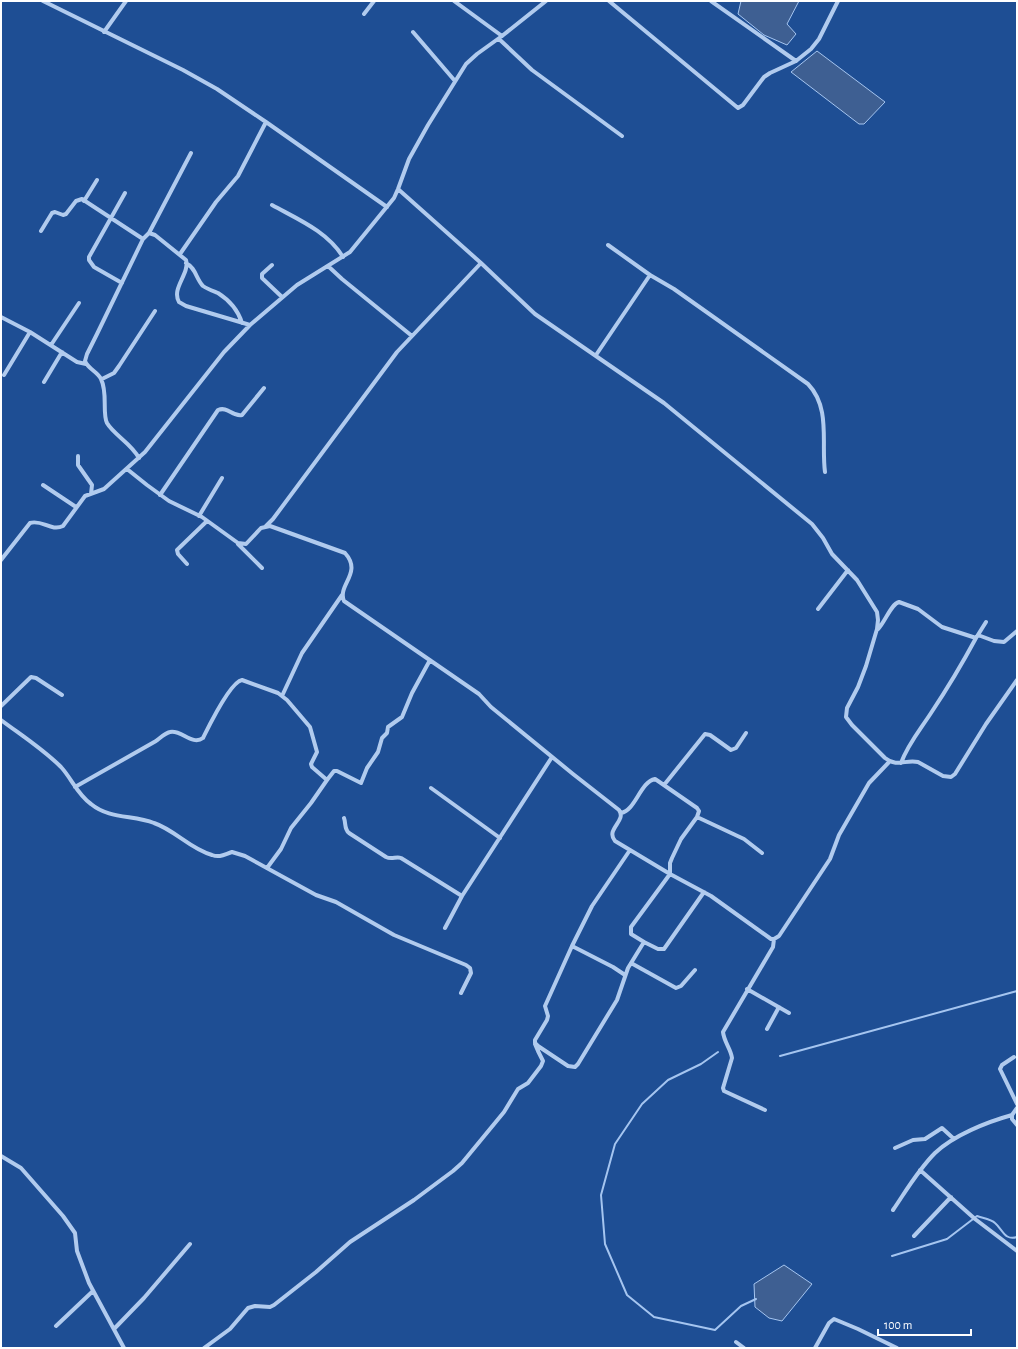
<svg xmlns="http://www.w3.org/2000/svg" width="1018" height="1349" viewBox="0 0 1018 1349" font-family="'Alegreya Sans',sans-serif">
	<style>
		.water { fill: #3e5f92; stroke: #a5c5f0 }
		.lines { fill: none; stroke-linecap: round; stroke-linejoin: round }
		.stream { stroke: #a5c5f0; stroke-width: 2 }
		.minor { stroke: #b1cbee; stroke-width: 4 }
	</style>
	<rect width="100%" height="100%" fill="#1e4e94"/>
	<path class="water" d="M 741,1 L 799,1 L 787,24 L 796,34 L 787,45 L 764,35 L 738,14 Z
		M 817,51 L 885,102 L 864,124 L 859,124 L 791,72 Z
		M 784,1265 L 812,1284 L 782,1321 L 769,1318 L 755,1307 L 754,1284 Z"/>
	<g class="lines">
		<path class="stream" d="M 718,1052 L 701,1064 L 668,1080 L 642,1104 L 615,1144 L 601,1195 L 605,1244 L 627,1295 L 654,1317 L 715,1330 L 741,1306 L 756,1299
			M 780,1056 L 1017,991
			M 892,1256 L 947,1239 L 977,1216 C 982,1218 991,1219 995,1223 C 1003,1230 1005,1241 1017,1237"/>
		<path class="minor" d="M 43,1 L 183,70 L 217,89 L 266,122 L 387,207
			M 454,1 L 502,36
			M 609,1 L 738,108 L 743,105 L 764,77 L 770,73 L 796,61 L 811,49 L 819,39 L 838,1
			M 711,1 L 796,61
			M 364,14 L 374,1
			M 104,32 L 126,1
			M 413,32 L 455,81
			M 499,39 L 532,70 L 622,136
			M 398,189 L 481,263 L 535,314 L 664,403 L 812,524 L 823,538 L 832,554 L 857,580 L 877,612 L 878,620 L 877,629 L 866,666 L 858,687 L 847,708 L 846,717 L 852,725 L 885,758 C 898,768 905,759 918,762 L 943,776 L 951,777 L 955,774 L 986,724 L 1017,680
			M 84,201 L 97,180
			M 272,205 C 297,219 327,231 343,257
			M 41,231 L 52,213 L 55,212 L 63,215 L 66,214 L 76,201 L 82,199 L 143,239
			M 149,233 L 191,153
			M 180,254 L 216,202 L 238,176 L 266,122
			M 186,263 C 196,268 196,279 203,286 C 207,289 213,291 218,293 C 229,300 238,310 242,323
			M 272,265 L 262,274 L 262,278 L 282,297
			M 328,266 L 342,279 L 412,336
			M 650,275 L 674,289 L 808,384 C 831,408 821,443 825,472
			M 122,283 L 94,267 L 89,260 L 89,257 L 125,193
			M 1,317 L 30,332 L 77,362 L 86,364
			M 51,345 L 79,303
			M 596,355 L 650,275 L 608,245
			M 4,375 L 30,332
			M 102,379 L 114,373 L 119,366 L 155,311
			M 44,382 L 62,352
			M 78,456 L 78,465 L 92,485 L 91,494
			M 139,458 C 131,443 114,435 107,423 C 102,413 108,393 101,379 C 98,372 88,369 85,361 L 87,354 L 97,334 L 143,239 L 149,233 L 155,235 L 186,260 C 190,274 171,288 179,302 L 186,306 L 250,325
			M 127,469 L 147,485 L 169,501 L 202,517 L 238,543 L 246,544 L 261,528 L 270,526 L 345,553 C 363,573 337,585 344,601 L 479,694 L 491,707 L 573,774 L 619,810 C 627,821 605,829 615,841 L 670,874 L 711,896 L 771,939 L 774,939 L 779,936 L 830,859 L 839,835 L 869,783 L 890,761
			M 43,485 L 76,507
			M 160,495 L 218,410 C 228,406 232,417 242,415 L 264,388
			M 199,516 L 222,478
			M 266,526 L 273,519 L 397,352 L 481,263
			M 238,544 L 262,568
			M 1,560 L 30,523 C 42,519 51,532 63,526 L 85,496 L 104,489 L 145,452 L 224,352 L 250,325 L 297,285 L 350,252 L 394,198 L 398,189 L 409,159 L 428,125 L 466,64 L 477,54 L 502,36 L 546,1
			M 187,564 L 178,554 L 177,550 L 207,521
			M 818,609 L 848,570
			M 878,629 C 885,622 891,604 899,602 L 918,609 L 942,627 L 976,638 L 986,622
			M 978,635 L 994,641 L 1004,642 L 1017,631
			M 282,696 L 302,653 L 342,595
			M 1,706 L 31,677 L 36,678 L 62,695
			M 1,720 C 21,735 43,749 61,767 C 72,779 77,794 91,804 C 109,819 133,815 154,823 C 175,830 190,849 212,855 C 220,858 225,854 232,852 L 245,856 L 316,895 L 336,902 L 394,935 L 466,965 L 470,968 L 471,973 L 461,993
			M 901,763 C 908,744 920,730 931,713 C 947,689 962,664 976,638
			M 664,785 L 705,734 L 710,735 L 731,750 L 736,748 L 746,733
			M 75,787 L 156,741 C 160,738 165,733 170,732 C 181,729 192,746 203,738 C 209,726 230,682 242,680 L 278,693 L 287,700 L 310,727 L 317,752 L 311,764 L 312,767 L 327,780 L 334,771 L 337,771 L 361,783 L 367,768 L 378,752 L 382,738 L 387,733 L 388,727 L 402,717 L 412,693 L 430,660
			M 431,788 L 500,838
			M 621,813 C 636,810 640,782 655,779 L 658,781 L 697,808 L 699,811 L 697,817 L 681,839 L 672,858 L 670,863 L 670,874 L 631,927 L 631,934 L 644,942
			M 697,817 L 744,839 L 762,853
			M 344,818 C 346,823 344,829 349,833 L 386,857 C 392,860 396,856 401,858 L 462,896 L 552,757
			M 630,850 L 592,906 L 572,946 L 545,1006 L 548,1016 L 547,1020 L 535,1040 L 535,1043 L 538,1046 L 568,1066 L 575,1067 L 578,1064 L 617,1000 L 628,968 L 644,942 L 658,949 L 664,949 L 704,892
			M 267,868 L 281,849 L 291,828 L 311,803 L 327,780
			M 445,928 L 462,896
			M 572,946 L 613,967 L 625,975
			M 631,963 L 676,988 L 681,986 L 695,970
			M 747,989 L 789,1013
			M 767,1029 L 779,1007
			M 1014,1057 L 1002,1065 L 1000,1069 L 1017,1104
			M 1017,1108 L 1012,1115 L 1012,1119 L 1017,1125
			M 765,1110 L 724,1091 L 723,1088 L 732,1058 C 731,1049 724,1042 723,1032 L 773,947 L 774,939
			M 895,1148 L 913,1140 L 925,1139 L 942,1128 L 954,1139
			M 1,1156 L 21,1168 L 63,1216 L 75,1233 L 77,1251 L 89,1283 L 124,1348
			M 920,1170 L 975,1219 L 1017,1251
			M 893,1210 C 906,1191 918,1170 935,1153 C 954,1135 987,1122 1012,1115
			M 914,1236 L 951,1197
			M 56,1326 L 93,1291
			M 114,1329 L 144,1298 L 190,1244
			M 736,1342 L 744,1348
			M 204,1348 L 230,1329 L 248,1308 L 255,1306 L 270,1307 L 274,1305 L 316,1272 L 350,1242 L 414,1200 L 453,1171 L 462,1163 L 504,1112 L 518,1089 L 528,1083 L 541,1066 L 543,1061 L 538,1051 L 535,1044
			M 815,1348 L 829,1323 L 834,1319 L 858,1329 L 897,1348"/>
	</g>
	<rect width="1018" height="1349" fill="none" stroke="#ffffff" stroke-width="4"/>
	<path d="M878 1329v6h93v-6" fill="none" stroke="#ffffff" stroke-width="2"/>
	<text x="884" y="1329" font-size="12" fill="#ffffff" stroke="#1e4e94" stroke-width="3" paint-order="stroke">100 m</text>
</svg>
